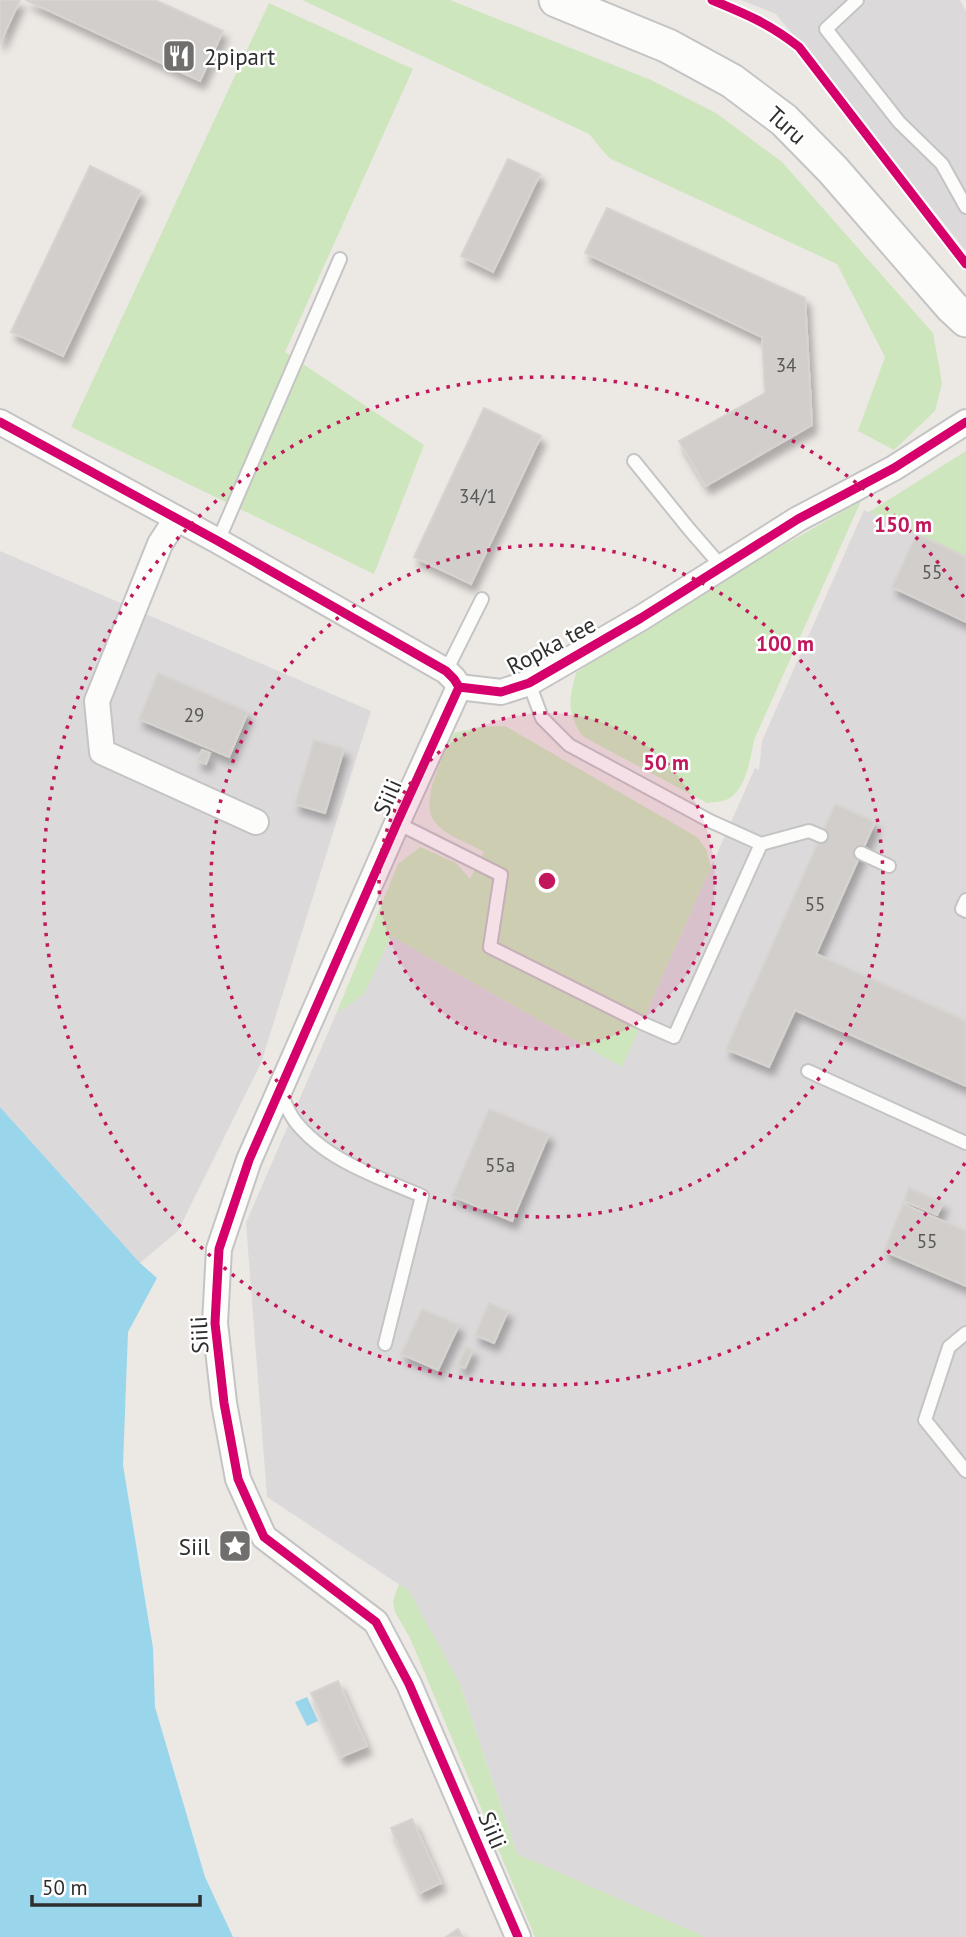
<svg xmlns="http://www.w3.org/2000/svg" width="966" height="1937" viewBox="0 0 966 1937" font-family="'PT Sans',sans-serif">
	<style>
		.industrial { fill: #dcd9db }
		.green { fill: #cee6be }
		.water { fill: #99d6ec }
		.building { fill: #d1cecb; stroke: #d7d4d0; stroke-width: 2; filter: url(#shadow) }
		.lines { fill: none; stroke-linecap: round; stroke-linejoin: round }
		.lane-casing { stroke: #c5c4c5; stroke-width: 16 }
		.street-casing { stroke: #c5c4c5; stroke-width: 28 }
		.secondary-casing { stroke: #c5c4c5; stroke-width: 37 }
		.lane { stroke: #fcfcfb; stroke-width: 12 }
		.street { stroke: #fcfcfb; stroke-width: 24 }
		.secondary { stroke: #fcfcfb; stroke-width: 33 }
		.cycleway-casing { stroke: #fff; stroke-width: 13 }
		.cycleway { stroke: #d6006c; stroke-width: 9 }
		.ring { fill: none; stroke: #c2185b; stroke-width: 3.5; stroke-dasharray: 3.5 7 }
		.labels { text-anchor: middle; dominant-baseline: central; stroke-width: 5; stroke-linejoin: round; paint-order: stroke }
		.number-label { font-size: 19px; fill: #585857 }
		.poi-label { font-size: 23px; fill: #2e2e2e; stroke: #fff; text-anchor: start }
		.street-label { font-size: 23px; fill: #2e2e2e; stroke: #fff }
		.centre { fill: #c2185b; stroke: #fff; stroke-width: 3.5 }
		.ring-label { font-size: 21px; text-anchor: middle; font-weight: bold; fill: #c2185b; stroke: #fff; stroke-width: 5; stroke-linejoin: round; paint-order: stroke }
	</style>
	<defs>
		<filter id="shadow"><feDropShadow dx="4.5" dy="8" stdDeviation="3.5" flood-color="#0004"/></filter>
	</defs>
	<rect width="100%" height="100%" fill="#ece8e4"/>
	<path class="industrial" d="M 741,0 L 960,0 L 966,11 L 966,251 L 776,14 Z
		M 864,510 L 966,557 L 966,1937 L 705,1937 L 517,1854 L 460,1684 L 409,1591 L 267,1497 L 246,1223 L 336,1014 L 364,994 L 391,936 L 622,1067 L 755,768 L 759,770 L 762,741 Z
		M 0,551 L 371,711 L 261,1063 L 178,1231 L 140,1263 L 0,1107 Z"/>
	<path class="green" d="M 302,0 L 450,0 L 651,80 L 716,113 L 782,162 L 933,333 L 942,383 L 935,411 L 894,450 L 858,431 L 885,357 L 837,264 L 609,158 L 589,134 Z
		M 269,3 L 413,69 L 285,352 L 424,445 L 374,574 L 71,427 Z
		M 966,451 L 966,557 L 869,512 Z
		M 861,501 L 754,740 C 751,757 746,788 730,798 C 724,802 714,802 707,803 L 582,736 C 566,709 569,702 576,673 L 630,633 Z
		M 505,726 L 697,837 L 706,849 L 711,867 L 622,1067 L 391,936 L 364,994 L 336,1014 L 398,864 L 420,847 L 456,863 L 470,879 L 484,852 C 469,843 445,836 434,821 C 419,800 445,753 454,733 L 479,727 Z
		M 399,1584 L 409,1591 L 460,1684 L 517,1854 L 705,1937 L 535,1937 L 410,1638 L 395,1612 L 393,1601 Z"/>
	<path class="water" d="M 0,1107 L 140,1263 L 157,1278 L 128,1332 L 123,1465 L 153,1648 L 155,1707 L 205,1877 L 233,1937 L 0,1937 Z
		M 307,1697 L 318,1721 L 307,1726 L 295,1702 Z"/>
	<path class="building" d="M 0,0 L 20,0 L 0,43 Z
		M 26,0 L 155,0 L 223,31 L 200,81 Z
		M 508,159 L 540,174 L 493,272 L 461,256 Z
		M 90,166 L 141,191 L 63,356 L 11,332 Z
		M 607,208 L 805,298 L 812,425 L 706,486 L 679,441 L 765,393 L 762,337 L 585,253 Z
		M 484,408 L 541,436 L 471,584 L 414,557 Z
		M 917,534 L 966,557 L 966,622 L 892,587 Z
		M 158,673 L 248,712 L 229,757 L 139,719 Z
		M 314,740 L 344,749 L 325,813 L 295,804 Z
		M 202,750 L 210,753 L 206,764 L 197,760 Z
		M 835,804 L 875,822 L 816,954 L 966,1021 L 966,1086 L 795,1010 L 769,1067 L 726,1049 Z
		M 489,1109 L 549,1134 L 512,1221 L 452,1196 Z
		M 909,1188 L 943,1203 L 937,1215 L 904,1201 Z
		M 903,1204 L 966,1231 L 966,1286 L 884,1251 Z
		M 489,1303 L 508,1311 L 494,1343 L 475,1335 Z
		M 422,1309 L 459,1325 L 438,1370 L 401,1354 Z
		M 466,1347 L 473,1350 L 465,1368 L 458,1365 Z
		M 338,1681 L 367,1746 L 341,1757 L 311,1693 Z
		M 412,1819 L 441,1883 L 420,1893 L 391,1828 Z
		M 458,1929 L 463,1937 L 446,1937 Z"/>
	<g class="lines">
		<defs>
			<path id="lane" d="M 857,0 L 826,29 L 899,122 L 942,164 L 966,207
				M 634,461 L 689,529 L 722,567
				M 218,541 L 340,259
				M 446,671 L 482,599
				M 529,683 L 542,718 L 569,745 L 710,821 L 761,844 L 809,831 L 821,836
				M 397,823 L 501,875 L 490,947 L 642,1023 L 674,1037 L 761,844
				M 861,853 L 889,866
				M 966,900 L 962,909 L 966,911
				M 808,1071 L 966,1143
				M 280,1091 C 284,1100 288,1112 295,1121 C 325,1160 378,1177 422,1196 L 385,1344
				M 966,1333 L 949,1347 L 925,1420 L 966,1471"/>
			<path id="street" d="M 0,422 L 218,541 L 446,671 L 454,679 L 459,687 L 501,692 L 529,683 L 641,618 L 798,519 L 894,468 L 966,422
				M 176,519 L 160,544 L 97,701 L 102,752 L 256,822
				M 459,687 L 397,823 L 249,1160 L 219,1249 L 215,1323 L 224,1403 L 238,1479 L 264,1537 L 376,1622 L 409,1684 L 518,1937"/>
			<path id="secondary" d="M 556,0 L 668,46 L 732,81 L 784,120 L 833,170 L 952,307 L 966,320"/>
		</defs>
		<use href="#lane" class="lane-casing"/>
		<use href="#street" class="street-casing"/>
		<use href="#secondary" class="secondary-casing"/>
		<use href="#lane" class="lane"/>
		<use href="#street" class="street"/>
		<use href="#secondary" class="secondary"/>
		<defs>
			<path id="cycleway" d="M 712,0 C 746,14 770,24 799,47 L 966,264
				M 0,422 L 218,541 L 446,671 L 454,679 L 459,687 L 501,692 L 529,683 L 641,618 L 798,519 L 894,468 L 966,422
				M 459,687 L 397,823 L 249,1160 L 219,1249 L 215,1323 L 224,1403 L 238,1479 L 264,1537 L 376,1622 L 409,1684 L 518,1937"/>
		</defs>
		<use href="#cycleway" class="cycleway-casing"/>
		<use href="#cycleway" class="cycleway"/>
	</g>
	<circle cx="547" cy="881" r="168" fill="#c2185b" fill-opacity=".12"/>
	<g class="ring">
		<circle cx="547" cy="881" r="168"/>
		<circle cx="547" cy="881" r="336"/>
		<path d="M965 1163A504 504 0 1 1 965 599"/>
	</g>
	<defs>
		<symbol id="restaurant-square" viewBox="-11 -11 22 22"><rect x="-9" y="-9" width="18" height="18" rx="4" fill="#706f6e" stroke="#fff"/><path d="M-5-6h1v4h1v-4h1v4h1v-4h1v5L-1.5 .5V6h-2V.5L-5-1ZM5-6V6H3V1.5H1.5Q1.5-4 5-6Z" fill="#fff"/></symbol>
		<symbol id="sight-square" viewBox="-11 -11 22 22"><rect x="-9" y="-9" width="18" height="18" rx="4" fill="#706f6e" stroke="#fff"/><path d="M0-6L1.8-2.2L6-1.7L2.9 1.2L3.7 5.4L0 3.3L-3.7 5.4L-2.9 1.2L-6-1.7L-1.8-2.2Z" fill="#fff"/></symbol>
	</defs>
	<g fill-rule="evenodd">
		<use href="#restaurant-square" x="160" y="37" width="38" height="38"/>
		<use href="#sight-square" x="216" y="1527" width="38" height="38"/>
	</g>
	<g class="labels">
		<g class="number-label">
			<text x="786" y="365">34</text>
			<text x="478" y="496">34/1</text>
			<text x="932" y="572">55</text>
			<text x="194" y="715">29</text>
			<text x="815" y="904">55</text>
			<text x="500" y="1165">55a</text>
			<text x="927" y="1241">55</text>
		</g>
		<g class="poi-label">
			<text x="204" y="56">2pipart</text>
			<text x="210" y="1546" text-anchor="end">Siil</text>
		</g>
		<g class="street-label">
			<text transform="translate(787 125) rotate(42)">Turu</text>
			<text transform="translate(551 645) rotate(-28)">Ropka tee</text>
			<text transform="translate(387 797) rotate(-66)">Siili</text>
			<text transform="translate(199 1335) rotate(-93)">Siili</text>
			<text transform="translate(493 1830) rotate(67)">Siili</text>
		</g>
	</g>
	<circle cx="547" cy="881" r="10" class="centre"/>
	<g class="ring-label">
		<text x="903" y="532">150 m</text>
		<text x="785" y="651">100 m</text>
		<text x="666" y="770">50 m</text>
	</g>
	<path d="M32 1895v10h168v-10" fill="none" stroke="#2e2e2e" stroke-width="3.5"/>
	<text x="42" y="1895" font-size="21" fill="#2e2e2e" stroke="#ffffff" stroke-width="5" paint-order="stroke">50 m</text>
</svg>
